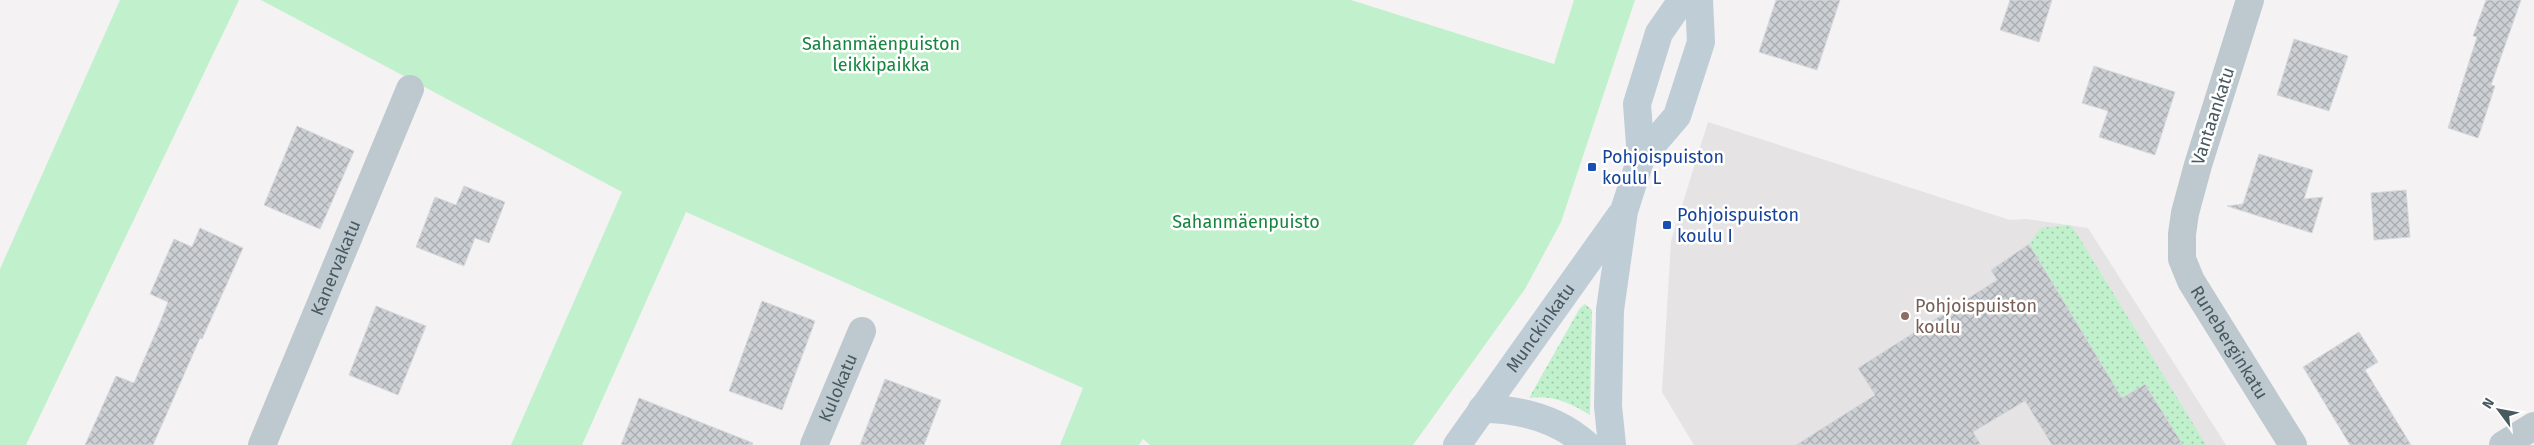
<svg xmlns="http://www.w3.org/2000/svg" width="2534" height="445" viewBox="0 0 2534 445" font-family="'Fira Sans',sans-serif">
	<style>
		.education { fill: #e5e3e4 }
		.grass { fill: url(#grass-dots) }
		.green { fill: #c1f1cc }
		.building { fill: url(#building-cross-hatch); stroke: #d6d9dd }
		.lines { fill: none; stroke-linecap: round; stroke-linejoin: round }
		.street { stroke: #bdc9cf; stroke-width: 28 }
		.secondary { stroke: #bfcdd6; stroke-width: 28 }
		.transit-dot { fill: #1a4fb4; stroke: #fff; stroke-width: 2 }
		.education-dot { fill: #8d6e63; stroke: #fff; stroke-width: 2 }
		.labels { text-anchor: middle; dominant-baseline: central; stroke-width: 5; stroke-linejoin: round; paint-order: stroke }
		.park-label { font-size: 18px; fill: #15863d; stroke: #fff }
		.street-label { font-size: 18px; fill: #495960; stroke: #fff }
		.transit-label { font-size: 18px; fill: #164399; stroke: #fff; text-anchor: start }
		.education-label { font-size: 18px; fill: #785e54; stroke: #fff; text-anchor: start }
	</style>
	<defs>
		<pattern id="grass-dots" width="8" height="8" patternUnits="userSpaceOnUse" patternTransform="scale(1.25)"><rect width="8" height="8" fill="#c1f1cc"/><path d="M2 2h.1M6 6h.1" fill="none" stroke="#9fc6a9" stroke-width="1.8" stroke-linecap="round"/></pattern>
		<pattern id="building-cross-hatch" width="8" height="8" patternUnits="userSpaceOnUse" patternTransform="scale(1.25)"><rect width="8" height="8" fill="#ccd0d4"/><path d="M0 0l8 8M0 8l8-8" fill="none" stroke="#a8acaf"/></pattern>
	</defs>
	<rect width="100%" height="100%" fill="#f4f2f2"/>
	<path class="education" d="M 1708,122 L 2010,220 L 2026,219 L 2088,228 L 2226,445 L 1694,445 L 1662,392 L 1671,241 Z"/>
	<path class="grass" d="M 2070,225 L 2077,234 L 2206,445 L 2183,445 L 2145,384 L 2122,398 L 2029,244 L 2041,228 Z
		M 1585,304 L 1592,310 L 1590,415 C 1570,403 1553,395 1529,398 L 1580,308 Z"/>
	<path class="green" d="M 120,0 L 239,0 L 26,445 L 0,445 L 0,269 Z
		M 261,0 L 1351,0 L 1554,64 L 1574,0 L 1635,0 L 1561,222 L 1525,289 L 1413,445 L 1150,445 L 1143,439 L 1139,445 L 1060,445 L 1083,388 L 686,212 L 582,445 L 511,445 L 622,192 Z"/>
	<path class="building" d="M 1776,0 L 1840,0 L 1817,70 L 1759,52 Z
		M 2010,0 L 2052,0 L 2039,42 L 2000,30 Z
		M 2486,0 L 2521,0 L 2491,85 L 2495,86 L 2478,138 L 2448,128 L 2477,37 L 2473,36 Z
		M 2294,39 L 2348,56 L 2329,111 L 2277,95 Z
		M 2094,66 L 2175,92 L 2155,155 L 2099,137 L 2108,111 L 2082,103 Z
		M 297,126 L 354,151 L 320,229 L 264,205 Z
		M 2259,154 L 2313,170 L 2304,199 L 2323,197 L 2312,233 L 2227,206 L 2243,204 Z
		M 464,186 L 505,202 L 489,243 L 475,238 L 464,266 L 416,247 L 435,197 L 456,205 Z
		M 2406,190 L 2410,237 L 2374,240 L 2371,193 Z
		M 200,228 L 243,248 L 202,339 L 200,338 L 153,445 L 85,445 L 116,376 L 134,383 L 161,320 L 168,302 L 150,294 L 174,239 L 192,247 Z
		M 2029,244 L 2122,398 L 2145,384 L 2183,445 L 2052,445 L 2025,401 L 1973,432 L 1981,445 L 1796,445 L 1875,395 L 1858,368 L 1997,280 L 1991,270 Z
		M 762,301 L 815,321 L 782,410 L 729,391 Z
		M 376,306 L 426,326 L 398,395 L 349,375 Z
		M 2359,332 L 2378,362 L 2365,370 L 2411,445 L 2350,445 L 2303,367 Z
		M 885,379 L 941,400 L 924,445 L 860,445 Z
		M 639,398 L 753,443 L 752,445 L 621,445 Z"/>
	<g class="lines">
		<g class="street">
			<path id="s1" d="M 2250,0 L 2198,165 L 2185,213 L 2182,234 L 2182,259 L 2191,281 L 2293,445"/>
			<path id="s2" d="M 262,445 L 410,89"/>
			<path id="s3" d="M 814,445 L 862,331"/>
			<path d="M 2503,445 L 2534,426"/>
		</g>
		<g class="secondary">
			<path d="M 1641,158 L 1637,104 L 1659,33 L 1682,0"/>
			<path d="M 1482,409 C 1520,409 1558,419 1587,445"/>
			<path id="s4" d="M 1457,445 L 1620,216"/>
			<path d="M 1612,445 L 1608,406 L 1610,310 L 1624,211 L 1641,158 L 1677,116 L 1701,42 L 1699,0"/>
		</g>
	</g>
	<g class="transit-dot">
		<rect x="1587" y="162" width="10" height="10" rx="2.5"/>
		<rect x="1662" y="220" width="10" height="10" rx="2.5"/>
	</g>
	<circle class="education-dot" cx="1905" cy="316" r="5"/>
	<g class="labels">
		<g class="park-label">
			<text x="881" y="44">Sahanmäenpuiston<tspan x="881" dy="21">leikkipaikka</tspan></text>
			<text x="1246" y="222">Sahanmäenpuisto</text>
		</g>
		<g class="street-label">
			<text transform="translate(2213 116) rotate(-72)">Vantaankatu</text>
			<text stroke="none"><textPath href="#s2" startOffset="192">Kanervakatu</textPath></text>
			<text stroke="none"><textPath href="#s4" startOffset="144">Munckinkatu</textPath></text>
			<text stroke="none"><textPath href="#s1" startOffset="365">Runeberginkatu</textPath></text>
			<text stroke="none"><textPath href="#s3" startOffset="62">Kulokatu</textPath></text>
		</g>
		<g class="transit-label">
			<text x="1602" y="157">Pohjoispuiston<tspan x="1602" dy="21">koulu L</tspan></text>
			<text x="1677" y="215">Pohjoispuiston<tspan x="1677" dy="21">koulu I</tspan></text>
		</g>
		<g class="education-label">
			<text x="1915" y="306">Pohjoispuiston<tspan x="1915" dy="21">koulu</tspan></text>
		</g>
	</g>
	<g transform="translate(2499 410) rotate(302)" stroke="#ffffff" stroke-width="4" paint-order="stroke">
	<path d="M0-4L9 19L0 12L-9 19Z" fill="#495960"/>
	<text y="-8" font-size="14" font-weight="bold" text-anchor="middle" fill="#495960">N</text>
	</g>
</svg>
